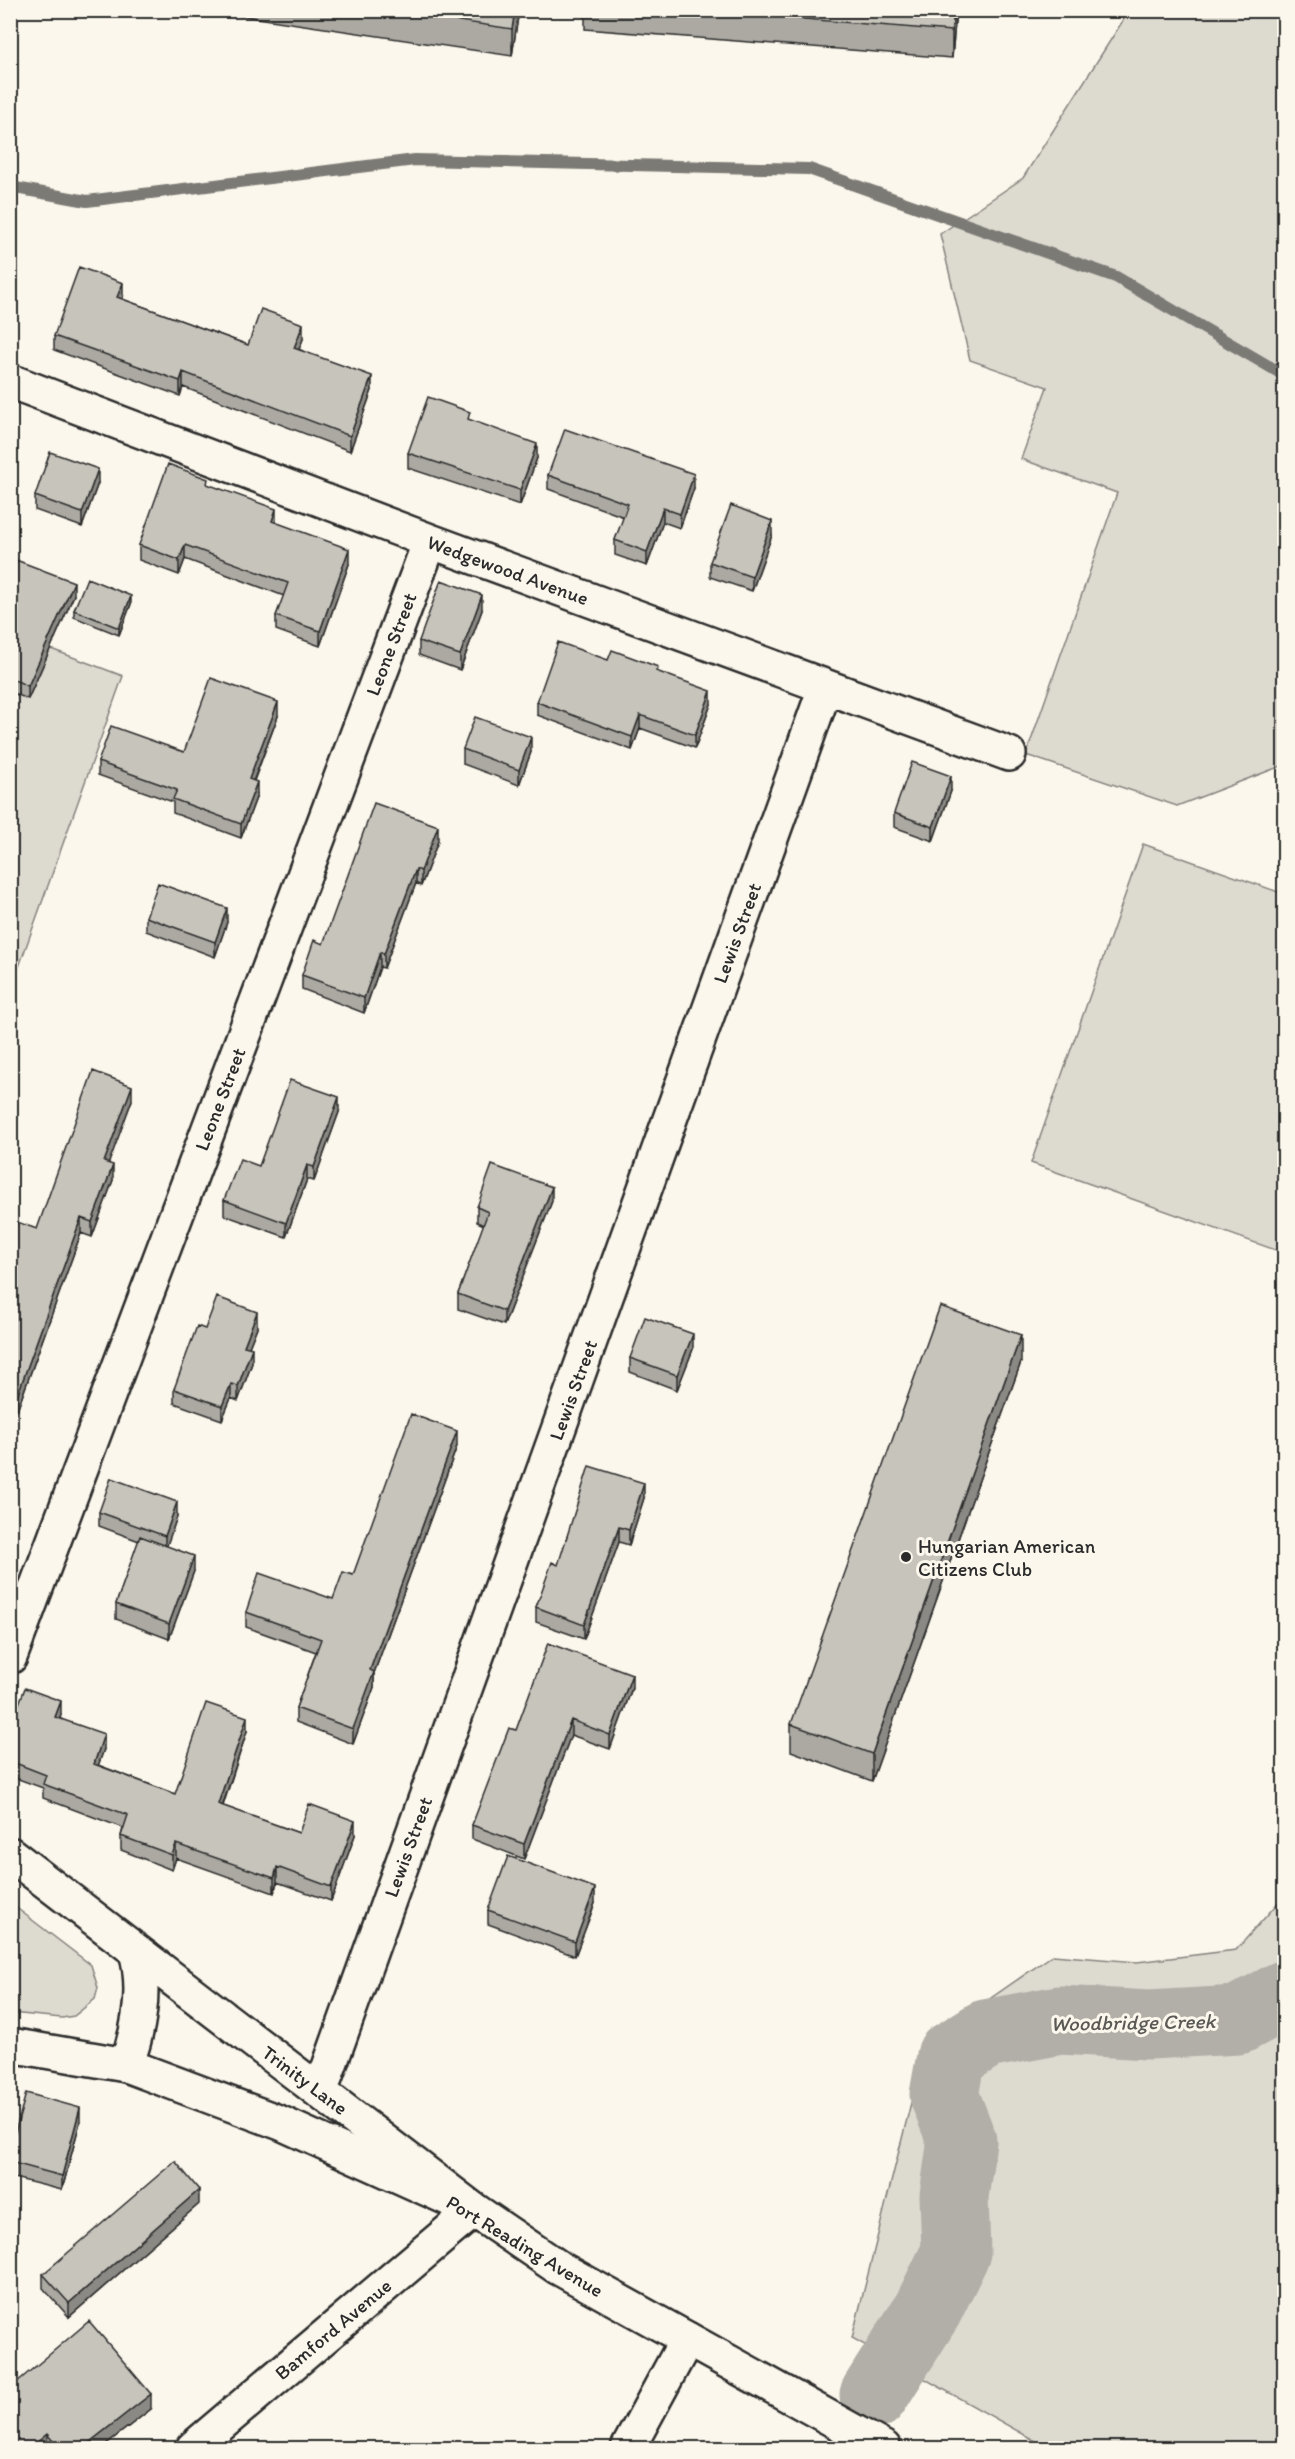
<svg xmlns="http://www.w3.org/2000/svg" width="1295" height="2459" viewBox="0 0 1295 2459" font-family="Itim,sans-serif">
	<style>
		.green { fill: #dddad0; stroke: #84827e; stroke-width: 1.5 }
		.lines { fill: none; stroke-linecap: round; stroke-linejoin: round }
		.stream { stroke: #7b7a75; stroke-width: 12 }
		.river { stroke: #b1afa7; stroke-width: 69 }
		.minor-casing { stroke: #2b2b2b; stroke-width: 38 }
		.secondary-casing { stroke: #2b2b2b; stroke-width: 38 }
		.minor { stroke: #fbf7ec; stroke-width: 33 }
		.secondary { stroke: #fbf7ec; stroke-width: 33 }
		.wall { fill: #aba9a2; stroke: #2b2b2b; stroke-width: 1.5 }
		.shaded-wall { fill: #8b8984; stroke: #2b2b2b; stroke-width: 1.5 }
		.building { fill: #c7c4bc; stroke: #2b2b2b; stroke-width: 1.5 }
		.poi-dot { fill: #2b2b2b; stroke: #fbf7ec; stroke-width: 2 }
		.labels { text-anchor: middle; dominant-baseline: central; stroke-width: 6; stroke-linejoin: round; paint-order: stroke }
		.street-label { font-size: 20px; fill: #2b2b2b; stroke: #fbf7ec }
		.poi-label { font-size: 20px; fill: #2b2b2b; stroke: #fbf7ec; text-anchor: start }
		.water-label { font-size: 21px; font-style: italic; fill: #5a5956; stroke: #fbf7ec }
	</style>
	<rect width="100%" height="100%" fill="#fbf7ec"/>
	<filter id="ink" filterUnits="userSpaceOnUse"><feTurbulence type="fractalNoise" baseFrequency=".0167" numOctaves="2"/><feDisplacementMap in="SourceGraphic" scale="12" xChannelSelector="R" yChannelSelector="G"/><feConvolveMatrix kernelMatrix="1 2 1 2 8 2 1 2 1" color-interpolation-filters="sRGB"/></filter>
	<g filter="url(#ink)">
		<path class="green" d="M 1129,11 L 1284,11 L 1284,765 L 1177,806 L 1026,755 L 1117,493 L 1021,459 L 1047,387 L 970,360 L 940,234 L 1023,178 Z
			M 11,634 L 123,676 L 11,989 Z
			M 1143,844 L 1284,894 L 1284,1253 L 1031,1163 Z
			M 1284,1896 L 1284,2448 L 1048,2448 L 852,2338 L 926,2043 L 1053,1955 L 1137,1962 L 1236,1950 Z
			M 10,1903 L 91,1965 L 98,1988 L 95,1999 L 74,2016 L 62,2018 L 11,2013 Z"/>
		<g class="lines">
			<path class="stream" d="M 10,187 L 87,201 L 415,160 L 809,169 L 1116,277 L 1284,375"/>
			<path class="river" d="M 874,2395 L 928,2309 L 956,2252 L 954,2196 L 962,2141 L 944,2095 L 951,2056 L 986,2034 L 1060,2020 L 1149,2025 L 1238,2020 L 1284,1995"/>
			<defs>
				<path id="minor" d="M 10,381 L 430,541 L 1009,754
					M 10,1657 L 430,541
					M 10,1854 L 474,2210 L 193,2448
					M 126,2065 C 140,2028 146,1989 136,1951
					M 320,2092 L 825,688
					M 628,2448 L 687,2339"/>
				<path id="secondary" d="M 10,2045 L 126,2065 L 281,2123 L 474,2210 L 559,2268 L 884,2448"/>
			</defs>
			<use href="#minor" class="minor-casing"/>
			<use href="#secondary" class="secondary-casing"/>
			<use href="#minor" class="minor"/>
			<use href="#secondary" class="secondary"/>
		</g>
		<path class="wall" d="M 237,10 L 519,10 L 512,56 L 237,15 Z
			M 585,10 L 956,10 L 952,58 L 585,29 Z
			M 123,297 L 122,299 L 248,345 L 303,339 L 299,349 L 372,390 L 350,451 L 183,387 L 180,396 L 54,350 L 54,336 Z
			M 408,453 L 537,458 L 520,505 L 408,468 Z
			M 548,475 L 694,488 L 680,528 L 663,522 L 647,566 L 615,555 L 615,540 L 624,517 L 548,489 Z
			M 98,483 L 82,527 L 35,510 L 35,496 Z
			M 208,485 L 349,564 L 320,646 L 276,630 L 276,616 L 284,596 L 185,559 L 179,575 L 139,560 L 139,545 Z
			M 772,535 L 752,591 L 710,577 L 710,562 Z
			M 10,575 L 74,595 L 28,699 L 10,692 Z
			M 131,604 L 119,635 L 74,617 L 74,610 Z
			M 482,610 L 460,670 L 419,655 L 419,641 Z
			M 608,660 L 658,672 L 711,704 L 695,748 L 640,728 L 632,750 L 537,715 L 537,702 Z
			M 278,716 L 254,781 L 257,795 L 241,838 L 173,813 L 173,802 L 98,775 L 98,762 L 184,752 Z
			M 463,749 L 531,752 L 519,785 L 463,764 Z
			M 951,791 L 933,841 L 894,827 L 894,813 Z
			M 438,841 L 421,886 L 416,883 L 384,968 L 380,967 L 364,1013 L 302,989 L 302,975 L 323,944 Z
			M 146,917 L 227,922 L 215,957 L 146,931 Z
			M 132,1100 L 108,1163 L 113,1180 L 92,1237 L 81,1233 L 14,1419 L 14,1429 L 10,1441 L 37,1229 Z
			M 339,1112 L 314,1181 L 307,1179 L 286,1237 L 224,1215 L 224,1200 Z
			M 552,1201 L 504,1325 L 458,1309 L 458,1294 L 484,1225 L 477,1222 L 477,1207 Z
			M 257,1327 L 249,1347 L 252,1363 L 238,1401 L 231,1398 L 222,1420 L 174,1403 L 174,1389 L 205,1329 Z
			M 693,1349 L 677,1390 L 630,1372 L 630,1358 Z
			M 1021,1362 L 872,1781 L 791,1751 L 791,1724 Z
			M 457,1446 L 374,1673 L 374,1687 L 353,1744 L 296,1722 L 296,1708 L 316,1652 L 246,1627 L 246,1612 L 333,1599 L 353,1575 Z
			M 644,1498 L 629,1545 L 619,1542 L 584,1639 L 536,1622 L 536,1607 L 558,1565 Z
			M 99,1512 L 177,1517 L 166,1546 L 194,1571 L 169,1639 L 116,1619 L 116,1604 L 139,1541 L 99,1526 Z
			M 632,1688 L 610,1749 L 571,1735 L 524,1859 L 472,1839 L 472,1825 L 516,1730 Z
			M 61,1715 L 60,1718 L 104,1749 L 98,1765 L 175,1794 L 247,1731 L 223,1806 L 299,1833 L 355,1835 L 331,1901 L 277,1882 L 274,1893 L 176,1858 L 172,1870 L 121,1850 L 121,1836 L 123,1828 L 43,1798 L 43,1788 L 10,1776 L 10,1727 Z
			M 595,1903 L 575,1956 L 488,1924 L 488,1910 Z
			M 80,2122 L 62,2190 L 10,2177 L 10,2151 Z
			M 199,2204 L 69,2317 L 43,2288 L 43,2274 Z
			M 10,2388 L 151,2409 L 101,2448 L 10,2448 Z"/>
		<path class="shaded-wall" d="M 515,10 L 519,10 L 512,56 L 512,29 Z
			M 954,10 L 956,10 L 952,58 L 952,31 Z
			M 123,283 L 123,297 L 117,312 L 117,297 Z
			M 303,324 L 303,339 L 294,362 L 294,348 Z
			M 183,372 L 183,387 L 180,396 L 180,381 Z
			M 372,376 L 372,390 L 350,451 L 350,436 Z
			M 537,444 L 537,458 L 520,505 L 520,490 Z
			M 98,469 L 98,483 L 82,527 L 82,513 Z
			M 694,474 L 694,488 L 680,528 L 680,514 Z
			M 663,508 L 663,522 L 647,566 L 647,552 Z
			M 276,509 L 276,524 L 272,521 Z
			M 772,521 L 772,535 L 752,591 L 752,577 Z
			M 185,545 L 185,559 L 179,575 L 179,560 Z
			M 349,549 L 349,564 L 320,646 L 320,631 Z
			M 74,582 L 74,595 L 28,699 L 28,686 Z
			M 482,595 L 482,610 L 460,670 L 460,655 Z
			M 131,596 L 131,604 L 119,635 L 119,628 Z
			M 711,691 L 711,704 L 695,748 L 695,735 Z
			M 278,702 L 278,716 L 249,792 L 249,779 Z
			M 640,715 L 640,728 L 632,750 L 632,737 Z
			M 531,737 L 531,752 L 519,785 L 519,770 Z
			M 951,776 L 951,791 L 933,841 L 933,827 Z
			M 257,782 L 257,795 L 241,838 L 241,824 Z
			M 438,826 L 438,841 L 421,886 L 421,871 Z
			M 416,869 L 416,883 L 384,968 L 384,954 Z
			M 227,908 L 227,922 L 215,957 L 215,942 Z
			M 380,952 L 380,967 L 364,1013 L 364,998 Z
			M 132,1086 L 132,1100 L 104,1176 L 104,1162 Z
			M 339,1097 L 339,1112 L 314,1181 L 314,1167 Z
			M 113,1165 L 113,1180 L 92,1237 L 92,1222 Z
			M 307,1165 L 307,1179 L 286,1237 L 286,1223 Z
			M 552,1187 L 552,1201 L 504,1325 L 504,1311 Z
			M 81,1218 L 81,1233 L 14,1419 L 14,1429 L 10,1441 L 11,1413 Z
			M 257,1312 L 257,1327 L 244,1360 L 244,1346 Z
			M 693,1334 L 693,1349 L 677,1390 L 677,1375 Z
			M 1021,1335 L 1021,1362 L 872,1781 L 872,1754 Z
			M 252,1348 L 252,1363 L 238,1401 L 238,1386 Z
			M 231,1384 L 231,1398 L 222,1420 L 222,1406 Z
			M 457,1431 L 457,1446 L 374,1673 L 374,1687 L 353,1744 L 353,1729 L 370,1670 Z
			M 644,1483 L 644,1498 L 629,1545 L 629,1530 Z
			M 177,1502 L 177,1517 L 165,1551 L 165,1536 Z
			M 619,1527 L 619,1542 L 584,1639 L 584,1625 Z
			M 194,1556 L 194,1571 L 169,1639 L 169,1624 Z
			M 632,1674 L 632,1688 L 610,1749 L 610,1735 Z
			M 61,1701 L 61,1715 L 55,1731 L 55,1717 Z
			M 247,1717 L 247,1731 L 218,1819 L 218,1804 Z
			M 571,1720 L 571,1735 L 524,1859 L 524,1844 Z
			M 104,1734 L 104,1749 L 94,1778 L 94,1764 Z
			M 355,1821 L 355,1835 L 331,1901 L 331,1887 Z
			M 176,1844 L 176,1858 L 172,1870 L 172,1855 Z
			M 277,1867 L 277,1882 L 274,1893 L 274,1878 Z
			M 595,1888 L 595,1903 L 575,1956 L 575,1942 Z
			M 80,2108 L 80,2122 L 62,2190 L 62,2176 Z
			M 199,2190 L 199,2204 L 69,2317 L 69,2303 Z
			M 151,2394 L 151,2409 L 101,2448 L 82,2448 Z
			M 47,2434 L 47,2448 L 30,2448 Z"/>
		<path class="building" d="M 386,10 L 515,10 L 512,29 Z
			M 692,10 L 954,10 L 952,31 Z
			M 79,267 L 123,283 L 117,297 L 248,345 L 261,309 L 303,324 L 294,348 L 372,376 L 350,436 L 183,372 L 180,381 L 54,336 Z
			M 428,397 L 470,412 L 468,419 L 537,444 L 520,490 L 408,453 Z
			M 565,429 L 694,474 L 680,514 L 663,508 L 647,552 L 615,540 L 628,504 L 548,475 Z
			M 50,452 L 98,469 L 82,513 L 35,496 Z
			M 168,464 L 208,479 L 207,484 L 276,509 L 272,521 L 349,549 L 320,631 L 276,616 L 288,583 L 185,545 L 179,560 L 139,545 Z
			M 731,505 L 772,521 L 752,577 L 710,562 Z
			M 16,560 L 74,582 L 28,686 L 10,678 L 10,575 Z
			M 87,578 L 131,596 L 119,628 L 74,610 Z
			M 441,580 L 482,595 L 460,655 L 419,641 Z
			M 558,642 L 608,660 L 612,650 L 658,667 L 656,671 L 711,691 L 695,735 L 640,715 L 632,737 L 537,702 Z
			M 211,678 L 278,702 L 249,779 L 257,782 L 241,824 L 173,799 L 177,790 L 98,762 L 111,726 L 184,752 Z
			M 475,717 L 531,737 L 519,770 L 463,749 Z
			M 912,762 L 951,776 L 933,827 L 894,813 Z
			M 374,803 L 438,826 L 421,871 L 416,869 L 384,954 L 380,952 L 364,998 L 302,975 L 314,940 L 323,944 Z
			M 158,883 L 227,908 L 215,942 L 146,917 Z
			M 93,1071 L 132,1086 L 104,1162 L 113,1165 L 92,1222 L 81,1218 L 11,1413 L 14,1414 L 10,1426 L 10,1238 L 17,1222 L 37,1229 Z
			M 290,1080 L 339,1097 L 314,1167 L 307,1165 L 286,1223 L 224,1200 L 240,1159 L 259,1166 Z
			M 492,1165 L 552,1187 L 504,1311 L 458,1294 L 488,1212 L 477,1207 Z
			M 217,1297 L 257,1312 L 244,1346 L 252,1348 L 238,1386 L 231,1384 L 222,1406 L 174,1389 L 197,1326 L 205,1329 Z
			M 940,1306 L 1021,1335 L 872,1754 L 791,1724 Z
			M 645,1317 L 693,1334 L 677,1375 L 630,1358 Z
			M 411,1414 L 457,1431 L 370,1670 L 374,1672 L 353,1729 L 296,1708 L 321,1639 L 246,1612 L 259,1573 L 333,1599 L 343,1572 L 353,1575 Z
			M 589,1466 L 644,1483 L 629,1530 L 619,1527 L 584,1625 L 536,1607 L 552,1562 L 558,1565 Z
			M 111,1478 L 177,1502 L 165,1536 L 99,1512 Z
			M 140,1536 L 194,1556 L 169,1624 L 116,1604 Z
			M 548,1643 L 632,1674 L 610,1735 L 571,1720 L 524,1844 L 472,1825 L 509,1728 L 516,1730 Z
			M 25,1688 L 61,1701 L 55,1717 L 104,1734 L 94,1764 L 175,1794 L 206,1703 L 247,1717 L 218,1804 L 299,1833 L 309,1804 L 355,1821 L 331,1887 L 277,1867 L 274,1878 L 176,1844 L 172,1855 L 121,1836 L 128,1815 L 43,1784 L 46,1775 L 10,1761 L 10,1727 Z
			M 508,1856 L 595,1888 L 575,1942 L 488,1910 Z
			M 26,2093 L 80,2108 L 62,2176 L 10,2162 L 10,2151 Z
			M 175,2161 L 199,2190 L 69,2303 L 43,2274 Z
			M 89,2321 L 151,2394 L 82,2448 L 59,2448 L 47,2434 L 30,2448 L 10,2448 L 10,2401 L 15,2397 L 10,2392 L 10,2388 Z"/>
	</g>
	<circle class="poi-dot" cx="906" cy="1557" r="6"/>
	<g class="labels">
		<g class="street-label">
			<text transform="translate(508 570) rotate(20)">Wedgewood Avenue</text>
			<text transform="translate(391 644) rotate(-69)">Leone Street</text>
			<text transform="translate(737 933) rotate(-70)">Lewis Street</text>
			<text transform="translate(220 1099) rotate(-69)">Leone Street</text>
			<text transform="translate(573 1390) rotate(-70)">Lewis Street</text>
			<text transform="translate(408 1847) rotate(-70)">Lewis Street</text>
			<text transform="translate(305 2080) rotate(37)">Trinity Lane</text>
			<text transform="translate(525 2246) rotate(31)">Port Reading Avenue</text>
			<text transform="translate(333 2329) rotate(-40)">Bamford Avenue</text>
		</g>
		<g class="poi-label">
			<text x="918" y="1546">Hungarian American<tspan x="918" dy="23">Citizens Club</tspan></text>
		</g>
		<g class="water-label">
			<text transform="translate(1133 2022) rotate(-1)">Woodbridge Creek</text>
		</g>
	</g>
	<rect width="1295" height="2459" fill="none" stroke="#fbf7ec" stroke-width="36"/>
	<rect x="18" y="18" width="1259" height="2423" fill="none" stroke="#2b2b2b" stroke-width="2" filter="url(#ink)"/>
</svg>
